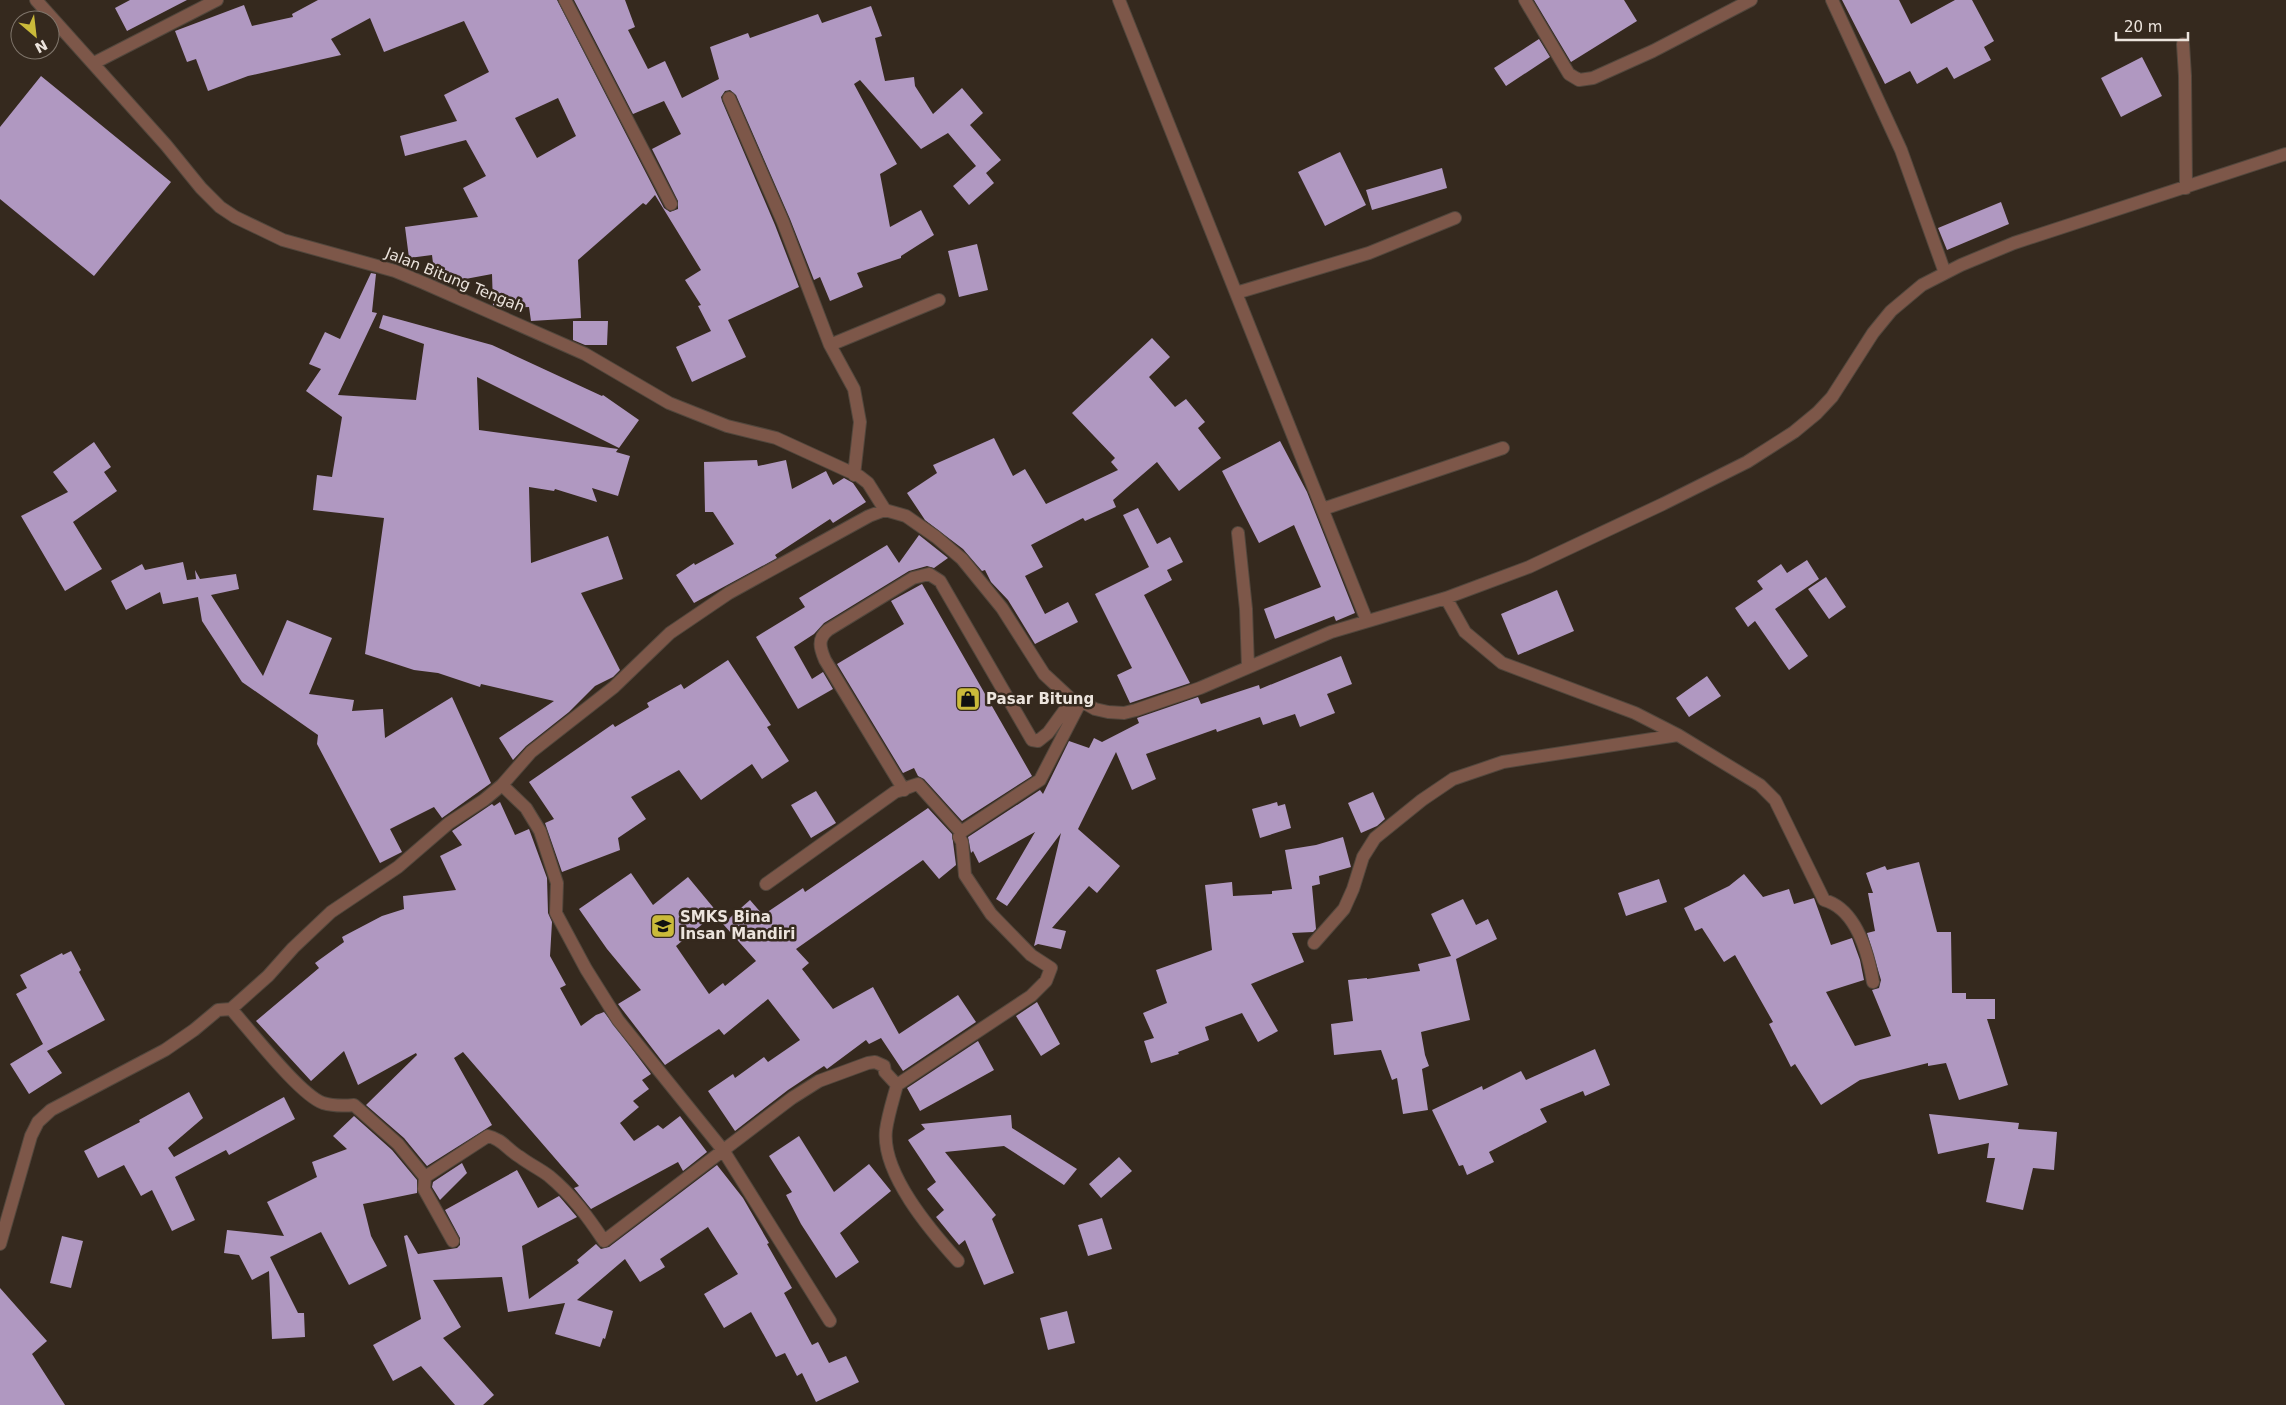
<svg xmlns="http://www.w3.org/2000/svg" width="2286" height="1405" viewBox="0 0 2286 1405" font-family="'DejaVu Sans',sans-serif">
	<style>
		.building { fill: #b098c1; fill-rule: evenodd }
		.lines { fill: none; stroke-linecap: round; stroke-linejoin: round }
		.minor-casing { stroke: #52473d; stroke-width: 14 }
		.minor { stroke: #7d5749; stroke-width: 12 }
		.labels { text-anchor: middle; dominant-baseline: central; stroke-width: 5; stroke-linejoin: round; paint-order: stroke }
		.street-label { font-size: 15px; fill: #ece4dd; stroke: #35291e }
		.poi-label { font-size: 15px; font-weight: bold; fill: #ece4dd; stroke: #35291e; text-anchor: start }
	</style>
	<rect width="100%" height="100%" fill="#35291e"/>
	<path class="building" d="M 130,0 L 187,0 L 127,31 L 115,8 Z
		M 318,0 L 557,0 L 664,208 L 670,212 L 678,209 L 678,201 L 652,149 L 681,134 L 664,101 L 633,114 L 574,0 L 625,0 L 635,27 L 628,30 L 648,69 L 665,61 L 682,98 L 719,79 L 710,47 L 748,33 L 750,38 L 818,14 L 822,23 L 871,6 L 882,36 L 875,38 L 885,81 L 914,77 L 915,86 L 933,114 L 962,88 L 983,113 L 970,125 L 1001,160 L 986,173 L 994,183 L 969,205 L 953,186 L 976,166 L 948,133 L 921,149 L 860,80 L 854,84 L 897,164 L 880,174 L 890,227 L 921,210 L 934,235 L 901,256 L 901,258 L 857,273 L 863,287 L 830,301 L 820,277 L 814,280 L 790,219 L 736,95 L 730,90 L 725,91 L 721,97 L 722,101 L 775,225 L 799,287 L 728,320 L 746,357 L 692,382 L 676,347 L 711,331 L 698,306 L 701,305 L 685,280 L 701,270 L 655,195 L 646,205 L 643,203 L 578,260 L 581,318 L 531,321 L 529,307 L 500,308 L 493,305 L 492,274 L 444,283 L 435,279 L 432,255 L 409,258 L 405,227 L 478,217 L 463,188 L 486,176 L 466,140 L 405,156 L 400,136 L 457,121 L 444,95 L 489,72 L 464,21 L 384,52 L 370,18 L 331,39 L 341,55 L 248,76 L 208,91 L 196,59 L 187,62 L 175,31 L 244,5 L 252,26 L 293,17 L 292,14 ZM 558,98 L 576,136 L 537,158 L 515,118 Z
		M 1534,0 L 1624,0 L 1637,21 L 1571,62 Z
		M 1842,0 L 1899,0 L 1911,24 L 1955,0 L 1972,0 L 1994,41 L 1984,47 L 1991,60 L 1954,79 L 1947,67 L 1917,84 L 1910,71 L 1885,84 Z
		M 1539,39 L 1550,57 L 1506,86 L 1494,68 Z
		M 2142,57 L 2162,96 L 2121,117 L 2101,78 Z
		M 41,76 L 171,182 L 94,276 L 0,199 L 0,127 Z
		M 1340,152 L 1366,205 L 1325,226 L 1298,172 Z
		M 1442,168 L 1447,188 L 1372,210 L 1366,190 Z
		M 2001,202 L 2009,224 L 1947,250 L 1938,228 Z
		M 977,244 L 988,290 L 959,297 L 948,251 Z
		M 371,273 L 376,274 L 372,312 L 377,313 L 338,395 L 416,400 L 424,344 L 379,328 L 383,315 L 492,345 L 602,396 L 603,395 L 639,420 L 619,448 L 477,377 L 479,430 L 618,449 L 616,452 L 630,456 L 618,496 L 592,488 L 597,502 L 555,489 L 554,491 L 529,487 L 531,563 L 608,536 L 623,579 L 581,593 L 620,670 L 613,677 L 595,686 L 569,712 L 526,746 L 513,760 L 499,738 L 554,701 L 481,684 L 480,687 L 438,673 L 414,670 L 365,654 L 384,518 L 313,510 L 317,475 L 332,477 L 342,417 L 306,391 L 321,369 L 309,364 L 325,332 L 340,339 Z
		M 573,321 L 608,321 L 607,345 L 585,345 L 573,340 Z
		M 1152,338 L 1170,357 L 1149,377 L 1175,407 L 1186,399 L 1205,422 L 1198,428 L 1221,458 L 1179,491 L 1157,462 L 1113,500 L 1116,507 L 1085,521 L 1083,518 L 1031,545 L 1043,567 L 1025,576 L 1045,614 L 1068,602 L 1078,622 L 1035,644 L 1008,600 L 991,582 L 985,570 L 982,571 L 963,549 L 925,520 L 907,493 L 937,473 L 933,465 L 994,438 L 1013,476 L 1025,469 L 1046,504 L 1118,470 L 1111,462 L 1115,458 L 1072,413 Z
		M 1280,441 L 1307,492 L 1355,613 L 1336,621 L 1334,616 L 1275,639 L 1264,609 L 1321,587 L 1294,525 L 1259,543 L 1222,471 Z
		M 94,442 L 111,467 L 104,472 L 117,491 L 73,522 L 102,569 L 65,591 L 21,516 L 68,492 L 53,472 Z
		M 757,460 L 758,466 L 786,460 L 792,489 L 826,471 L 833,485 L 844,478 L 853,483 L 866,502 L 833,523 L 830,519 L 775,555 L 777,558 L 694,603 L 676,575 L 694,563 L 695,565 L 734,544 L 713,512 L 705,512 L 704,462 Z
		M 1138,508 L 1157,544 L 1170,537 L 1183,562 L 1167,570 L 1172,580 L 1144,595 L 1190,683 L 1130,703 L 1117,675 L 1132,668 L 1095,594 L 1149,567 L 1123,515 Z
		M 919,535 L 948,558 L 934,568 L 927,566 L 909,571 L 824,623 L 814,634 L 794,647 L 812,679 L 823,672 L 833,689 L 798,709 L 756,637 L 805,607 L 799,598 L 887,545 L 899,563 Z
		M 1807,560 L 1819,579 L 1775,609 L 1808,656 L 1789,670 L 1755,621 L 1748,627 L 1735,608 L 1763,589 L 1757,581 L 1781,564 L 1787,573 Z
		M 183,562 L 187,580 L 196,579 L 195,570 L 200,579 L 236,574 L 239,589 L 211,595 L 263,676 L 287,620 L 332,638 L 309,694 L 354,700 L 352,711 L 383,709 L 385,738 L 452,697 L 491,783 L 442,818 L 434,807 L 390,829 L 402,852 L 380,863 L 317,744 L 318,735 L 242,682 L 202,621 L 198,597 L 163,604 L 160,592 L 126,610 L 111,581 L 142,564 L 145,570 Z
		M 1826,577 L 1846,607 L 1829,619 L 1808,589 Z
		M 922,584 L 1032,776 L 962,821 L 924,779 L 918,776 L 914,768 L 903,773 L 837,664 L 904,624 L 891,601 Z
		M 1557,590 L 1574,631 L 1518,655 L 1501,614 Z
		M 1341,656 L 1352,684 L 1327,694 L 1335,713 L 1300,727 L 1295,714 L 1263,725 L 1260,717 L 1217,732 L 1216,729 L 1146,754 L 1156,779 L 1132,790 L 1116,752 L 1078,829 L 1120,866 L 1097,893 L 1089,886 L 1052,928 L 1066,931 L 1061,949 L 1038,944 L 1034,946 L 1061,833 L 1007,906 L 996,899 L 1035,832 L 979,863 L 973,851 L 971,853 L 968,837 L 1040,790 L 1043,794 L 1069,741 L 1089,748 L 1094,738 L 1102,742 L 1139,723 L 1137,718 L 1198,697 L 1201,704 L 1259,685 L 1260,689 Z
		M 728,660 L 771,725 L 767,727 L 789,761 L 762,779 L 752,764 L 701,800 L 679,770 L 631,797 L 646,819 L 618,838 L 620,850 L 562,872 L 545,823 L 554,819 L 529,782 L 613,724 L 615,727 L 649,707 L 647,703 L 681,684 L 684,689 Z
		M 1707,676 L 1721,696 L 1689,717 L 1676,698 Z
		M 816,791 L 836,823 L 811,838 L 791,805 Z
		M 1373,792 L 1385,819 L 1377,826 L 1361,833 L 1348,803 Z
		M 500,802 L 515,835 L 529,829 L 547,878 L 548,913 L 552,922 L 550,956 L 566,985 L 560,988 L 581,1026 L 596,1015 L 604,1012 L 651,1074 L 642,1080 L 649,1089 L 633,1101 L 639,1107 L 620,1123 L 634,1141 L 658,1125 L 663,1129 L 680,1116 L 707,1152 L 683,1171 L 678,1162 L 591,1209 L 574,1188 L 579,1186 L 463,1052 L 454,1058 L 492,1125 L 427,1166 L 404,1138 L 366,1105 L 417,1055 L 416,1053 L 358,1085 L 344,1051 L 311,1081 L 256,1021 L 319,968 L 315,963 L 344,942 L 342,937 L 382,916 L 404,909 L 403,896 L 456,890 L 440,856 L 462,845 L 452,831 L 492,804 L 494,806 Z
		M 1277,802 L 1278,806 L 1285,804 L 1291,828 L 1260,838 L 1252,809 Z
		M 928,808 L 952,834 L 956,865 L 939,879 L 923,860 L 796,949 L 809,963 L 802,969 L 833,1009 L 873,987 L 899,1034 L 958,995 L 976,1022 L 903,1071 L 881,1038 L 869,1044 L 866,1040 L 827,1069 L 824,1066 L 788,1090 L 735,1131 L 708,1091 L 733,1074 L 735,1078 L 764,1057 L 768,1062 L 800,1040 L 768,999 L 724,1035 L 719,1029 L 665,1065 L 618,1004 L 641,990 L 607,949 L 579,909 L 631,873 L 653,905 L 688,877 L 717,912 L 676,946 L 709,994 L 723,983 L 725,986 L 756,961 L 723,924 L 750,900 L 763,915 L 803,888 L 805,892 Z
		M 1343,837 L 1351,867 L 1319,876 L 1320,884 L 1312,886 L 1316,929 L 1313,932 L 1292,933 L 1304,962 L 1251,984 L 1278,1031 L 1258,1042 L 1242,1013 L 1205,1027 L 1209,1040 L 1178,1052 L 1179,1054 L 1151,1063 L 1144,1041 L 1154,1038 L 1143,1013 L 1167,1003 L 1156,970 L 1212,950 L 1205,885 L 1232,882 L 1233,896 L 1272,894 L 1272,891 L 1292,889 L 1285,850 L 1316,845 Z
		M 1919,862 L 1937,932 L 1951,932 L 1952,993 L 1966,993 L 1966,999 L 1995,999 L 1995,1019 L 1987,1019 L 2008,1085 L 1959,1100 L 1946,1063 L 1928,1066 L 1928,1063 L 1860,1080 L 1821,1105 L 1795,1064 L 1791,1067 L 1769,1024 L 1773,1022 L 1735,955 L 1724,962 L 1702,928 L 1695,931 L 1684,908 L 1729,886 L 1744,874 L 1763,897 L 1789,889 L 1794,904 L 1814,898 L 1831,945 L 1852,938 L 1860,960 L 1864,980 L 1826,992 L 1855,1046 L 1891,1036 L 1872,990 L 1879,988 L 1881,980 L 1867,933 L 1875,931 L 1868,893 L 1873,893 L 1866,873 L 1885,866 L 1887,870 Z
		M 1659,879 L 1667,902 L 1626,916 L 1618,893 Z
		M 1463,899 L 1476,925 L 1488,919 L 1497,939 L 1456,959 L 1470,1020 L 1421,1032 L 1425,1055 L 1429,1066 L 1422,1069 L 1428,1110 L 1403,1114 L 1397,1078 L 1392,1080 L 1381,1050 L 1334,1055 L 1331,1024 L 1353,1021 L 1348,980 L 1367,978 L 1367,979 L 1420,971 L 1418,964 L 1451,956 L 1431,914 Z
		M 71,951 L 81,970 L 79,972 L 105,1020 L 47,1051 L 62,1073 L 29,1094 L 10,1064 L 43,1044 L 16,994 L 27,988 L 20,975 L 62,953 L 63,955 Z
		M 1037,1002 L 1060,1044 L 1041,1056 L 1016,1016 Z
		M 978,1041 L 994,1070 L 920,1111 L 907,1088 Z
		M 1595,1049 L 1610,1085 L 1585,1096 L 1583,1091 L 1540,1109 L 1547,1122 L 1489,1152 L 1494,1162 L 1467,1175 L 1463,1165 L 1459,1166 L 1432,1110 L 1482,1086 L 1483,1090 L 1521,1071 L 1526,1080 Z
		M 189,1092 L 203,1118 L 168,1148 L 174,1157 L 284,1097 L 295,1119 L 229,1155 L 226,1150 L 175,1177 L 195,1220 L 172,1231 L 152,1190 L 141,1196 L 124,1165 L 98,1178 L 84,1151 L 140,1122 L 139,1120 Z
		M 1929,1114 L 2019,1123 L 2018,1129 L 2057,1132 L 2054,1170 L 2033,1168 L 2023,1210 L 1986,1202 L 1995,1158 L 1987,1158 L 1989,1143 L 1938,1154 Z
		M 1011,1115 L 1012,1128 L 1077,1169 L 1064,1185 L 1004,1146 L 945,1152 L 996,1215 L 992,1219 L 1014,1273 L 984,1285 L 965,1240 L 959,1245 L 936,1217 L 944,1210 L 927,1189 L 936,1182 L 908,1140 L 925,1129 L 921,1124 Z
		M 354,1116 L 392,1150 L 417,1180 L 417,1193 L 363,1204 L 371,1236 L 387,1266 L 349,1285 L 321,1232 L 270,1257 L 298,1313 L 304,1313 L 305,1337 L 272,1339 L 269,1271 L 252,1280 L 239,1255 L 224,1253 L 227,1230 L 284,1236 L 267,1202 L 317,1177 L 312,1162 L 347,1149 L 333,1136 Z
		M 799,1136 L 834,1192 L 869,1164 L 891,1191 L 840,1233 L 859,1262 L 836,1278 L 801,1224 L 786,1195 L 792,1192 L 769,1156 Z
		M 1119,1157 L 1132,1171 L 1101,1198 L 1089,1184 Z
		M 462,1163 L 467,1173 L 440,1200 L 432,1187 L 433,1182 Z
		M 717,1165 L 743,1198 L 769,1243 L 767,1244 L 792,1288 L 784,1293 L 812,1345 L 818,1342 L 829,1363 L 846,1356 L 859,1382 L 816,1402 L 802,1373 L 797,1376 L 785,1353 L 776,1357 L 751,1312 L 724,1328 L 704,1294 L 738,1274 L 708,1227 L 660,1259 L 665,1267 L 640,1282 L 625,1259 L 577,1300 L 613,1311 L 605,1339 L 603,1338 L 600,1347 L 555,1334 L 565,1303 L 508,1312 L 502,1277 L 433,1280 L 461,1327 L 443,1338 L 494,1395 L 483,1405 L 455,1405 L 421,1366 L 393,1381 L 373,1345 L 421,1319 L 404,1236 L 407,1235 L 418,1254 L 457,1248 L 460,1245 L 460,1238 L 445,1210 L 517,1170 L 538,1208 L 559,1196 L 577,1217 L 522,1246 L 529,1299 L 579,1263 L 577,1260 L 596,1244 L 601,1249 L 609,1247 Z
		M 1102,1218 L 1112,1249 L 1088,1256 L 1078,1225 Z
		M 62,1236 L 83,1241 L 71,1288 L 50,1283 Z
		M 0,1288 L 47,1341 L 32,1354 L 65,1405 L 0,1405 Z
		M 1067,1311 L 1075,1343 L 1048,1350 L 1040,1318 Z"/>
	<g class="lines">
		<defs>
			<path id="minor" d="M 36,0 L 166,145 L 201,188 L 220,207 L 235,217 L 283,240 L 395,271 L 424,283 L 585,354 L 669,403 L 727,426 L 776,438 L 859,476 L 868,483 L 885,510
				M 565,0 L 671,204
				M 1119,0 L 1367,621
				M 1525,0 L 1569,74 L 1579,80 L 1593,78 L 1653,51 L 1751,0
				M 1832,0 L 1901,150 L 1945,273
				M 2183,44 L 2185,76 L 2186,188
				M 94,63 L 217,0
				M 729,98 L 783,222 L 830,345 L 854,389 L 860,422 L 854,475
				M 1236,293 L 1369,253 L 1455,218
				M 830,345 L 939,300
				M 1323,509 L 1503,448
				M 1238,533 L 1246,609 L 1248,667
				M 1446,598 L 1465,632 L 1502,663 L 1635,713 L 1678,735 L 1760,785 L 1775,800 L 1824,900 C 1856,909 1868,953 1873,982
				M 502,785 L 526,808 L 540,831 L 557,883 L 556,913 L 586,969 L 618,1020 L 723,1150 L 830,1321
				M 904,790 L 825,660 C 820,648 817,639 828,630 L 913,578 L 929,574 L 940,581 L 1032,740 L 1038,741 L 1048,733 L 1072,700
				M 766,884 L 895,792 C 903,790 910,786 918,784 L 961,832
				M 1314,943 L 1344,909 L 1353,889 L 1363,857 L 1375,838 L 1422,800 L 1453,779 L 1503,762 L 1678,735
				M 231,1009 C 250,1030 300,1095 323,1103 C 333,1106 343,1106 354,1105 L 398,1144 L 425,1177 L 488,1136 C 502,1139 508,1150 520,1157 C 529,1164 540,1169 549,1176 C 572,1195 588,1217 604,1241 L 792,1098 L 819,1081 L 868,1063 L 875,1062 L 884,1066 L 885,1072 L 897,1085 L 1031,996 L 1046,981 L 1051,968 L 1031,955 L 991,914 L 965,875 L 962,842 L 959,837 L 961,832 L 1040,780 L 1081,701
				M 897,1085 C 893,1100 888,1115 886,1130 C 881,1173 931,1231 958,1261
				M 425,1177 L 424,1189 L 453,1241
				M 0,1244 L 31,1136 L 38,1122 L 51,1110 L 165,1050 L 194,1030 L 218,1010 L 231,1009 L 268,976 L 293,948 L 331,912 L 398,867 L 449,823 L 484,800 L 502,785 L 531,752 L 614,687 L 670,633 L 729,593 L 869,516 L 885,510 L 906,516 L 936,537 L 962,559 L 1002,608 L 1044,674 L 1072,700 L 1081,701 L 1095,709 L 1108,712 L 1124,713 L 1136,710 L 1200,688 L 1331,632 L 1446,598 L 1529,567 L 1663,504 L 1747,462 L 1794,432 L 1817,413 L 1832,397 L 1873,333 L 1891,311 L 1922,285 L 1961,265 L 2014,243 L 2286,154"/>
		</defs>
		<use href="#minor" class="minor-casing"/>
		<use href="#minor" class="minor"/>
	</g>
	<defs>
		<symbol id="shop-square" viewBox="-11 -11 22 22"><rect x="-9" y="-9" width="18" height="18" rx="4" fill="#caba3a" stroke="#35291e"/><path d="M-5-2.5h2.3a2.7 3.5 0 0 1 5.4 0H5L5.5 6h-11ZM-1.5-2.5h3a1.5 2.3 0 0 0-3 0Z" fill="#111"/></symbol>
		<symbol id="school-square" viewBox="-11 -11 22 22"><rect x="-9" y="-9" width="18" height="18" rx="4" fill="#caba3a" stroke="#35291e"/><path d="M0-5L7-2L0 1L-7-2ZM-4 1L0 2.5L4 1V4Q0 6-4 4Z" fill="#111"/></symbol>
	</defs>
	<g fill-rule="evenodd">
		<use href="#shop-square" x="954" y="685" width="28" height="28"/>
		<use href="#school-square" x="649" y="912" width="28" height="28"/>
	</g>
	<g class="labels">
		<g class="street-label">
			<text transform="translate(455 280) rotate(22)">Jalan Bitung Tengah</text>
		</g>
		<g class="poi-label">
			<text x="986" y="699">Pasar Bitung</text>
			<text x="680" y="917">SMKS Bina<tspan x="680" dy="17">Insan Mandiri</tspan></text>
		</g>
	</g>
	<g transform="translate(35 35) rotate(152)"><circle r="24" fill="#35291e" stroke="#7e746a"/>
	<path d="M0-4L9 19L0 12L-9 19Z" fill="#caba3a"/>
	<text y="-8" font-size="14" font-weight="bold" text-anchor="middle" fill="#ece4dd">N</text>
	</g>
	<path d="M2116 32v8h72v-8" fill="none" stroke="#ece4dd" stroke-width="2.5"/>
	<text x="2124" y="32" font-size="15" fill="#ece4dd" stroke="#35291e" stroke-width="4" paint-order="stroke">20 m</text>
</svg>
